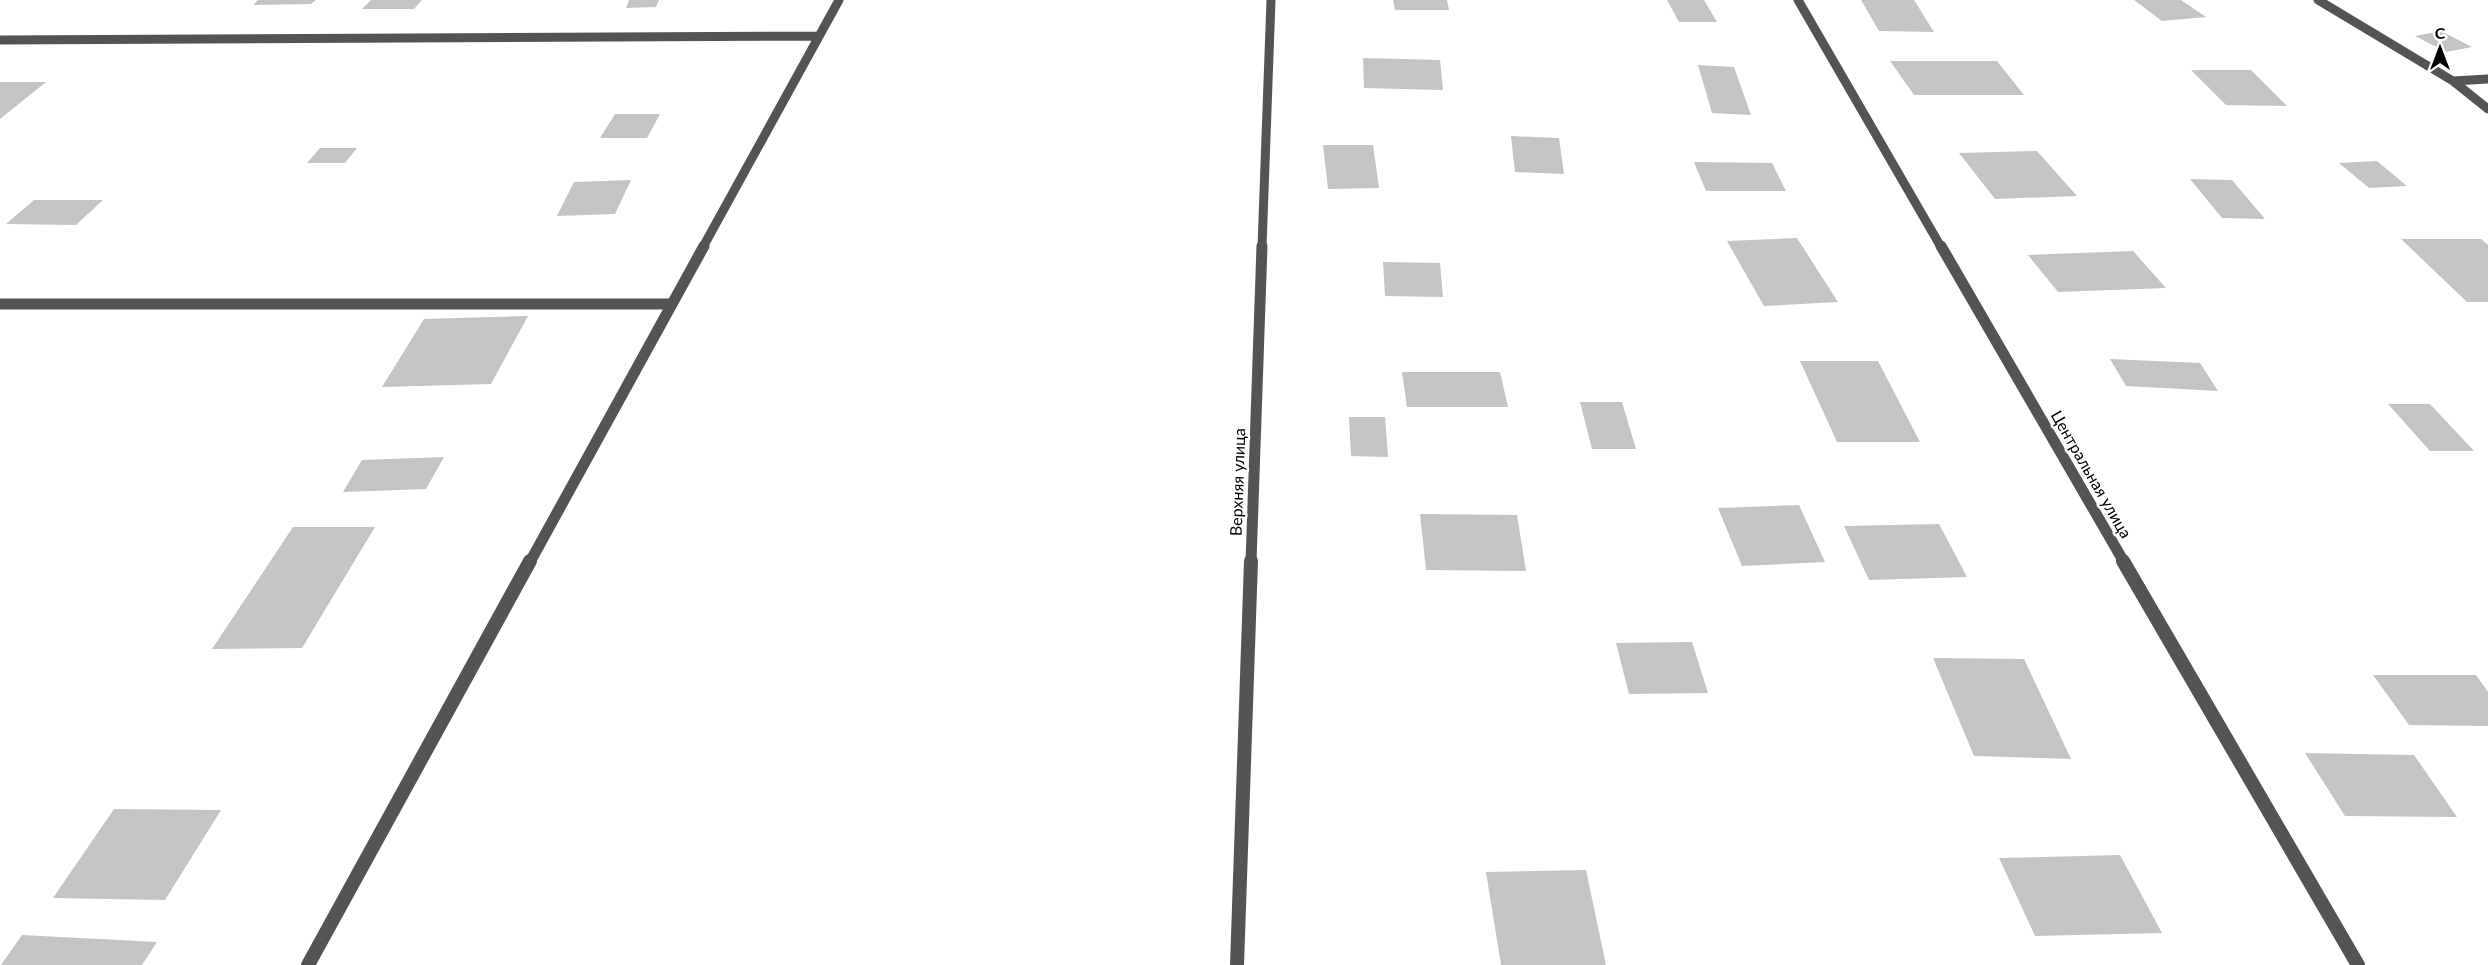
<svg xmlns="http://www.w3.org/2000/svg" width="2488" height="965" viewBox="0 0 2488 965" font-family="Lato,sans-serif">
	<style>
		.building { fill: #c4c4c4 }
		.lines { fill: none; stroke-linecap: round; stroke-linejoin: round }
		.service { stroke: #545454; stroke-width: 11 }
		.minor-far2 { stroke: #545454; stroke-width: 9 }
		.minor-far1 { stroke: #545454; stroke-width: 11 }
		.minor { stroke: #545454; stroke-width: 14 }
		.labels { text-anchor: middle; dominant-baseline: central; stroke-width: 5; stroke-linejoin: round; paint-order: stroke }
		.street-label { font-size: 16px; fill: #000; stroke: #fff }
	</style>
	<rect width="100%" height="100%" fill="#fff"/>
	<path class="building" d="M 258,0 L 316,0 L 311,4 L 253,5 Z
		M 371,0 L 422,0 L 414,9 L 362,9 Z
		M 629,0 L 659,0 L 656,7 L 626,8 Z
		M 1393,0 L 1447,0 L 1449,10 L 1395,10 Z
		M 1667,0 L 1704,0 L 1717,22 L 1679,22 Z
		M 1861,0 L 1914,0 L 1934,32 L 1879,31 Z
		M 2134,0 L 2181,0 L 2206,17 L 2162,21 Z
		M 2441,31 L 2472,47 L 2446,52 L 2415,36 Z
		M 1363,58 L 1440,60 L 1443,90 L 1364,88 Z
		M 1890,61 L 1997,61 L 2024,95 L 1914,95 Z
		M 1698,65 L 1734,67 L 1751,115 L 1712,113 Z
		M 2191,70 L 2251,70 L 2287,106 L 2226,105 Z
		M 0,82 L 46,82 L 0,119 Z
		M 615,114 L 660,114 L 647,138 L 600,138 Z
		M 1511,136 L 1559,138 L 1564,174 L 1515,172 Z
		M 1323,145 L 1373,145 L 1379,188 L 1328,189 Z
		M 320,148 L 357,148 L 345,163 L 307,163 Z
		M 2037,151 L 2077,196 L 1995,199 L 1959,153 Z
		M 2377,161 L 2407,186 L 2369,188 L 2339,163 Z
		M 1694,162 L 1772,163 L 1786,191 L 1706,191 Z
		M 2190,179 L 2232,180 L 2265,219 L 2222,218 Z
		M 631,180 L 615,214 L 557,216 L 574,182 Z
		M 34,200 L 103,200 L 76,225 L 6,224 Z
		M 1797,238 L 1838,302 L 1764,306 L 1727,241 Z
		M 2401,239 L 2481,239 L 2488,245 L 2488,302 L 2467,302 Z
		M 2133,251 L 2166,288 L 2058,292 L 2028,255 Z
		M 1383,262 L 1440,263 L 1443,297 L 1385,296 Z
		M 528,316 L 491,384 L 382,387 L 424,319 Z
		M 2110,359 L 2200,363 L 2218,391 L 2126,386 Z
		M 1800,361 L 1878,361 L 1920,442 L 1837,442 Z
		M 1402,372 L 1500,372 L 1508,407 L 1407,407 Z
		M 1580,402 L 1622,402 L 1636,449 L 1592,449 Z
		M 2388,404 L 2430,404 L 2474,451 L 2430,451 Z
		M 1349,417 L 1385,417 L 1388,457 L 1351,456 Z
		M 444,457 L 426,489 L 343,492 L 362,460 Z
		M 1799,505 L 1825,562 L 1742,566 L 1718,508 Z
		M 1420,514 L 1517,515 L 1526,571 L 1426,570 Z
		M 1939,524 L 1967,577 L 1869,580 L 1844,526 Z
		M 293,527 L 375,527 L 302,648 L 212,649 Z
		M 1692,642 L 1708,693 L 1629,694 L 1616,643 Z
		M 1933,658 L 2024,659 L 2071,759 L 1974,756 Z
		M 2373,675 L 2476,675 L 2488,692 L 2488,726 L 2409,725 Z
		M 2305,753 L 2414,755 L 2457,817 L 2345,816 Z
		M 114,809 L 221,810 L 165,900 L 53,898 Z
		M 2120,855 L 2162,933 L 2035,936 L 1999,858 Z
		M 1586,870 L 1606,965 L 1501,965 L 1486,872 Z
		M 22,935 L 157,942 L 142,965 L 1,965 Z"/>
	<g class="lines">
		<path class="service" d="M 0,304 L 671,304"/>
		<path class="minor-far2" d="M 1798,0 L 1941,247
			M 2318,0 L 2453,81 L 2488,109
			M 0,40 L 819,36
			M 2453,81 L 2488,79
			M 703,247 L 839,0
			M 1262,247 L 1271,0"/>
		<path class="minor-far1" d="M 1941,246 L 2124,562
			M 530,562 L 704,246
			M 1251,562 L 1262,246"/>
		<path class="minor" d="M 2123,561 L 2358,965
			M 308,965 L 530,561
			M 1237,965 L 1251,561"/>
	</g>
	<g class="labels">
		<g class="street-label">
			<text transform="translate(2092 474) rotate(60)">Центральная улица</text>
			<text transform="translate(1237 482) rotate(-88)">Верхняя улица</text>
		</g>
	</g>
	<g transform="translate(2440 48)" stroke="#ffffff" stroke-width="4.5" paint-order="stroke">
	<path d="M0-4.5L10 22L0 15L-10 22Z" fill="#000000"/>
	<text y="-9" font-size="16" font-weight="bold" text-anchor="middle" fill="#000000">С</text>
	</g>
</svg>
